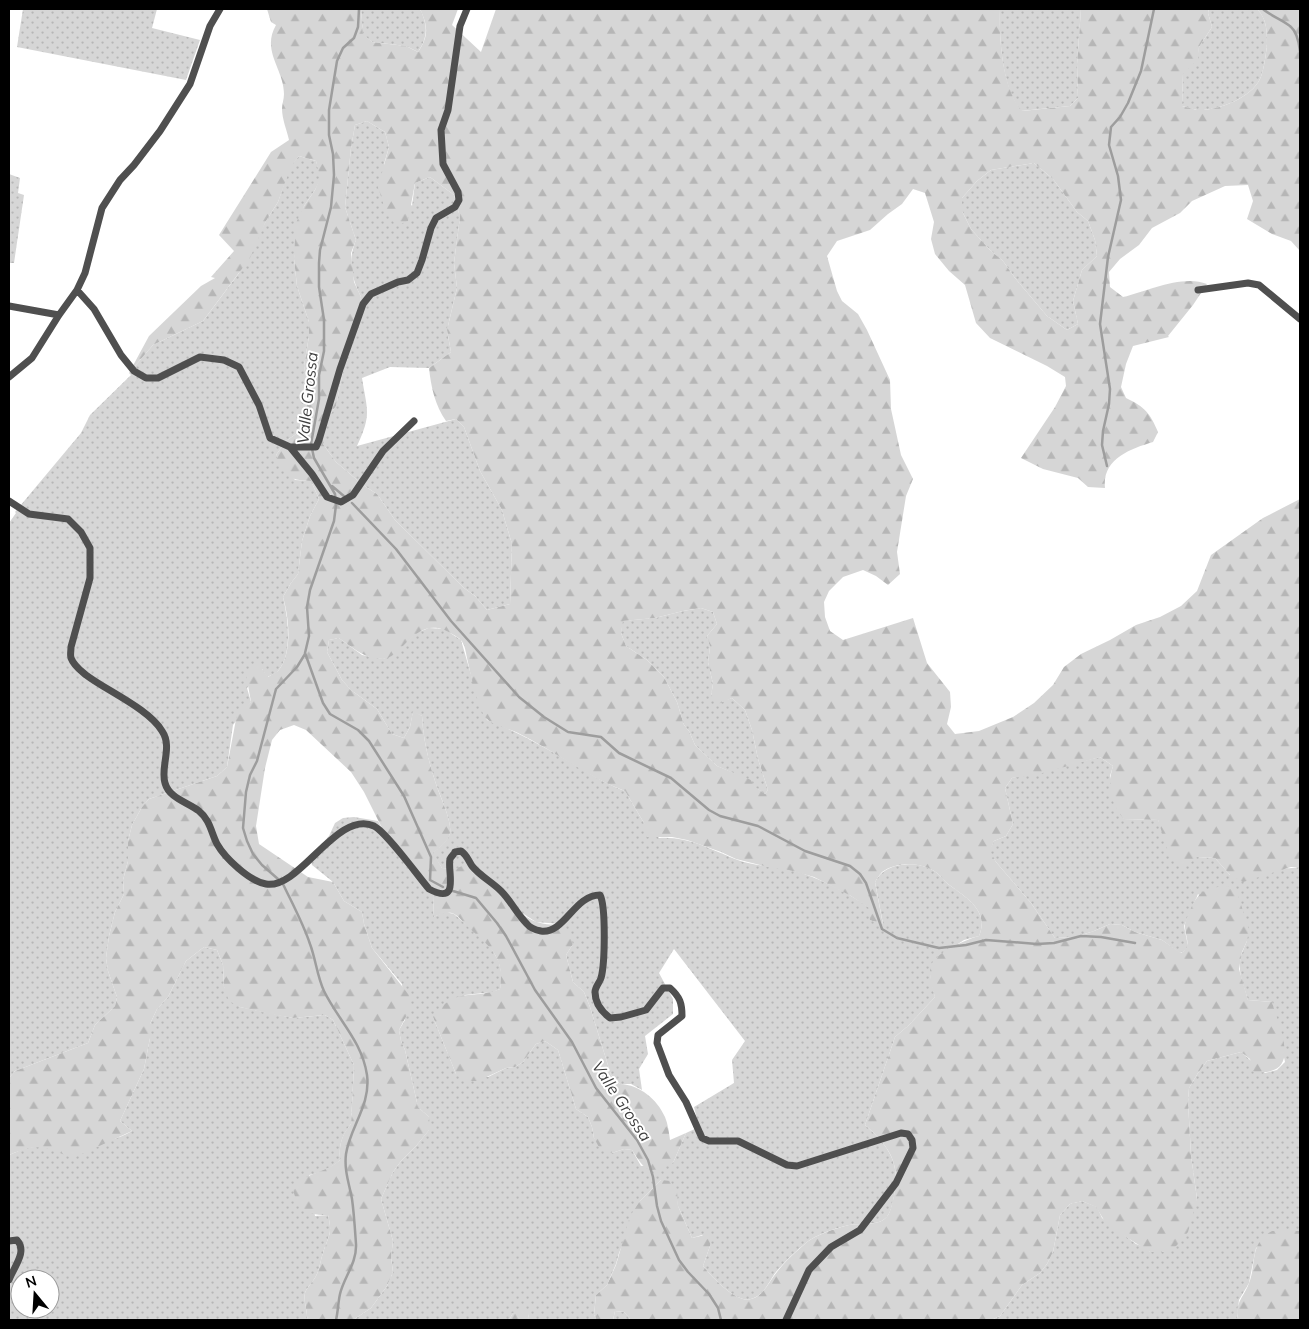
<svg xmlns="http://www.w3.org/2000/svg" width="1309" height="1329" viewBox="0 0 1309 1329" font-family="Mulish,sans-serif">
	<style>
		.grass { fill: url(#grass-dots); fill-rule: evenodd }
		.forest { fill: url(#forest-firs); fill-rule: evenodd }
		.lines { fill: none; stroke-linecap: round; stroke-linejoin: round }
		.stream { stroke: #9d9d9d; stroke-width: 2.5 }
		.street { stroke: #4f4f4f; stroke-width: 7 }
		.labels { text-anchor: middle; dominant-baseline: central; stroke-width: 4; stroke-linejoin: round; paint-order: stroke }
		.water-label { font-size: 16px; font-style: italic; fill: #3e3e3e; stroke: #fff }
	</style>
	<defs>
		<pattern id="grass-dots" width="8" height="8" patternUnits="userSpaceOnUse" patternTransform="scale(1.25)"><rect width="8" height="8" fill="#d6d6d6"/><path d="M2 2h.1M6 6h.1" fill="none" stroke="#b6b6b6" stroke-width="1.8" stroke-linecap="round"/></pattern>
		<pattern id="forest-firs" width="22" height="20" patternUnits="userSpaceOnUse" patternTransform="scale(1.25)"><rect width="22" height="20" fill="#d6d6d6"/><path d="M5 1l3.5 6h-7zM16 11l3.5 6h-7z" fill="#b6b6b6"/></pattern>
	</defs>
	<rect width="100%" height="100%" fill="#fff"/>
	<path class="grass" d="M 23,9 L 157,9 L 152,28 L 200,40 L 186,80 L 17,47 Z
		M 361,9 L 420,9 C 428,25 428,37 418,52 L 406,46 L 372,42 L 363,35 Z
		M 1000,9 L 1081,9 L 1077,64 L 1078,98 L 1070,106 L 1021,111 C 1002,88 999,39 1000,9 Z
		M 1209,9 L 1257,9 C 1267,19 1267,31 1267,44 C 1266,53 1264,71 1260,79 C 1251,98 1218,111 1197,110 C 1192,109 1187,107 1182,106 L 1183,73 L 1197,59 L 1199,47 L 1212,27 L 1208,13 Z
		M 367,121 L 385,132 L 389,147 L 384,164 L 412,206 L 415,183 L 430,177 L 454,195 L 460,217 L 454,263 L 457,288 L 447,330 L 451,352 L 429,368 L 390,367 L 362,378 C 367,410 372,414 357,446 L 456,419 L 464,427 L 480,471 L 502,510 L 506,524 L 512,544 L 510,604 L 487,610 L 475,596 L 464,588 L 395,520 L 377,494 L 363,485 L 336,462 L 323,444 L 322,426 L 336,406 L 347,351 L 361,297 C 351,277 348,260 356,240 L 345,207 L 351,148 L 355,125 Z
		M 299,156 L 316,161 L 321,178 L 315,190 L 304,206 L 294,259 L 297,286 L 309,322 L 309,336 L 304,366 L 307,381 L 306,427 L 286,441 L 276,455 L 295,480 L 311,481 L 319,499 L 310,516 L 302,541 L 298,574 L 291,583 L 283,597 C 288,618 293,654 278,671 C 275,674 271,675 267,677 L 262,669 L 247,688 L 251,702 L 233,725 L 227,767 L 217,776 L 149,799 L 142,807 L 132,825 L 128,841 L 128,861 L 123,880 L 124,894 L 115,912 L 109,936 L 106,958 L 108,971 L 117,997 L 115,1006 L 95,1025 L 88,1043 L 15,1071 L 9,1078 L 9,523 L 16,513 L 15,512 L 81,433 L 90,415 L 131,375 L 129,373 L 153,345 L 203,321 L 239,273 L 266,221 L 278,202 L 290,166 Z
		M 1034,163 L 1053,179 L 1077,212 L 1088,221 L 1095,240 L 1097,256 L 1082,270 L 1073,301 L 1078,324 L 1067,330 L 1047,316 L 1015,278 L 1003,261 L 989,249 L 971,229 L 962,211 L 962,198 L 977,181 L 991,170 Z
		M 9,174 L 20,178 L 18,193 L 24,195 L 14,263 L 9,263 Z
		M 701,608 L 713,612 L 717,624 L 707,636 L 710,647 L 708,662 L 713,684 L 711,696 L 726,700 L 732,698 L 745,710 L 752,730 L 758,759 L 768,790 L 765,794 L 733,773 L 717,766 L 695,745 L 689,731 L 684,725 L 677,702 L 664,677 L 647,660 L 626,646 L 621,633 L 622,621 L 655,618 L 683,611 Z
		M 429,628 L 444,629 L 461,640 L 476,692 L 487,720 C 514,730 538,744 563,758 C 584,770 603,783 625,791 L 644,823 L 659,838 C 687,836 710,849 735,859 C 753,866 773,866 791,870 C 819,877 846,892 870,908 L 870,920 L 883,924 L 875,882 C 877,879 879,875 882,873 C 897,861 923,862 937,873 C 941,876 944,881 948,884 C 965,897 990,910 979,936 L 964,940 L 941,955 L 930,975 L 935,997 L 909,1025 L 895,1037 L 865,1125 C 893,1149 902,1168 892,1205 C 890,1212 888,1219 879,1222 C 868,1225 856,1223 845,1226 C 833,1229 816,1235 807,1242 C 796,1251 785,1261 776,1272 C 769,1281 764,1296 751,1299 C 737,1304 712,1277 703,1266 L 711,1243 L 702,1235 L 692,1238 L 678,1206 L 677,1200 L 661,1180 L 640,1201 L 619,1253 L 616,1264 L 607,1285 L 596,1295 L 594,1315 L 597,1320 L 528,1320 L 529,1314 L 513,1313 L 509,1320 L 353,1320 L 371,1308 L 387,1286 L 393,1272 L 391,1257 L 393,1241 L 381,1199 L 393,1172 L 401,1161 L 416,1146 L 429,1130 L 429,1117 L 418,1107 L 405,1050 L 401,1041 L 399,1030 L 405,1020 L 402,984 L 372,948 L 364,924 L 362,912 L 344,901 L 333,882 L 312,865 L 310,857 L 329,836 L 335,823 L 343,818 L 354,817 L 378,821 L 386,836 L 421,875 L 434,896 L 433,917 L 445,912 L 454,914 L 489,944 L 499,962 L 502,977 L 500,989 L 493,992 L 465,995 L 433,1017 L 456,1074 L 488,1077 L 506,1068 L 515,1067 L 523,1062 L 536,1044 L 545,1041 L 558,1050 L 576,1109 L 588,1117 L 592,1127 L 594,1138 L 612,1153 L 624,1149 L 632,1150 L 641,1166 L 673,1163 L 686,1133 L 699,1127 L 694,1107 L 734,1083 L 732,1060 L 745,1041 L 674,949 L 659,973 L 673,999 L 673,1014 L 645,1036 L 648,1054 L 639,1069 L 642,1090 L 631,1084 L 620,1084 L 611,1075 L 590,1007 L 584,992 L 573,982 L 566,955 L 573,944 L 560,924 L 536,922 L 455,869 L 442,868 L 432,853 C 439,848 448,841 450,833 C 452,821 440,796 436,784 C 429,763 423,739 422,716 L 413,712 L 410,727 L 404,738 L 392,734 L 377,709 L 351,690 L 342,680 L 327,652 L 329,640 L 339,638 L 362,655 L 383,659 L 391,656 L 416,633 Z
		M 1100,757 L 1113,766 L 1110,776 L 1124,819 L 1158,820 L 1161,826 L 1197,857 L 1215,858 L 1230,875 L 1300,867 L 1300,1231 L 1272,1231 L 1256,1248 L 1249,1283 L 1239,1300 L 1237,1315 L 1238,1320 L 991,1320 L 1000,1316 L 1022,1285 L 1040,1273 L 1047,1264 L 1053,1252 L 1060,1215 L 1070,1204 L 1082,1201 L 1097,1207 L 1102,1218 L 1136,1244 L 1145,1247 L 1150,1252 L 1163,1252 L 1197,1199 L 1191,1155 L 1188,1102 L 1189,1088 L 1198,1073 L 1207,1061 L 1241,1052 L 1265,1073 L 1277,1070 L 1285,1062 L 1272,1002 L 1248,1000 C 1240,974 1235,966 1247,941 L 1198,894 L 1184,926 L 1188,946 L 1186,950 L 1180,953 L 1162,940 L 1135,932 L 1122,925 L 1110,924 L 1094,931 L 1075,937 L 1055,938 L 1031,903 L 996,862 L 989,851 L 994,841 L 1006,836 L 1013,824 L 1005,788 L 1012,778 Z
		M 204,947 L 217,950 L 223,965 L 224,987 L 240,1007 L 293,1018 L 325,1015 L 333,1020 L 354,1065 L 351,1124 C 341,1137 339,1145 340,1160 C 330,1169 321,1173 309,1175 L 315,1216 L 328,1215 C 333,1235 328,1236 323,1253 C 320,1261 320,1269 316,1276 C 313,1282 307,1287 305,1293 C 303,1302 308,1311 307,1320 L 9,1320 L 9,1155 C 15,1153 21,1149 27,1148 C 62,1142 100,1150 132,1131 L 120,1121 L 144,1069 L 150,1038 L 150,1024 L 157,1009 L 168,997 L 186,961 ZM 20,1279 L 50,1279 L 50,1309 L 20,1309 Z
		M 615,1311 L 624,1312 L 631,1320 L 613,1320 Z"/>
	<path class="forest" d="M 267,9 L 361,9 L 363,34 L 372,42 L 406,46 L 418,52 C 429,36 428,26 420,9 L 458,9 L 452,25 L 481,52 L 496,9 L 1000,9 C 999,38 1002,88 1022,111 L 1070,106 L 1078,98 L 1077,64 L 1081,9 L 1209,9 L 1208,13 L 1212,27 L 1199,47 L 1198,59 L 1183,74 L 1182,106 C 1187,107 1192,109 1197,110 C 1218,111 1251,98 1260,79 C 1264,71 1266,53 1267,45 C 1267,31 1267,19 1257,9 L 1300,9 L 1300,251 L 1291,241 L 1272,234 L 1247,219 L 1253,201 L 1248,185 L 1225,186 L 1192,201 L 1180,213 L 1152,228 L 1139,245 L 1120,259 L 1109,272 L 1110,287 L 1123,297 C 1148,291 1183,274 1207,284 L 1193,305 L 1168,336 L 1169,337 L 1133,346 L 1126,364 L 1121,387 L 1126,398 C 1145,407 1150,413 1158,432 L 1153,442 C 1130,449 1102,459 1105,488 L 1088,487 L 1078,478 L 1043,469 L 1021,458 L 1055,407 L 1066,386 L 1065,377 L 1047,366 L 990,338 L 976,323 L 965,285 L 949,271 L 935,254 L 931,239 L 934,222 L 925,193 L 913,189 L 902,204 L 888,214 L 870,230 L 837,241 L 827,256 L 837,291 L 842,301 L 858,314 L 867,330 L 890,380 L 891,409 L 901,455 L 913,479 L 906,496 L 897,552 L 900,574 L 888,585 L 876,576 L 863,570 L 843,577 L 829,591 L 824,602 L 825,617 L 830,631 L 843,640 L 913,618 L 927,663 L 950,692 L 951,707 L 947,724 L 955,734 L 979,731 L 1013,717 L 1034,703 L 1053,685 L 1064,667 L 1081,654 L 1110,640 L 1136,625 L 1160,617 L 1181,606 L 1197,591 L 1211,555 L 1263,518 L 1300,499 L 1300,867 L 1291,867 L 1243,882 L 1230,875 L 1215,858 L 1197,857 L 1183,869 L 1170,858 L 1158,820 L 1124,819 C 1110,803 1107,785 1113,766 L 1100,757 L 1039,774 L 1012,778 L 1005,788 L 1013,824 L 1006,836 L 994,841 L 990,851 L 996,862 L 1031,903 L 1055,938 L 1075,937 L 1094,931 L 1110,924 L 1122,925 L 1135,932 L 1162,940 L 1181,953 C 1192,947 1186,939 1185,928 C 1184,924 1187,918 1189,913 C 1198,891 1204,888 1228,886 L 1238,895 L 1249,930 L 1247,941 L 1242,952 L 1239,969 L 1248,1000 L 1272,1002 C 1280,1031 1304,1077 1253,1072 L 1250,1059 L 1241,1052 L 1207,1061 L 1198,1073 L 1189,1088 L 1188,1102 L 1191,1155 L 1197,1199 L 1188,1232 L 1180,1242 L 1174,1248 L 1163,1252 L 1150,1252 L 1107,1225 L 1096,1207 L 1082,1201 L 1070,1204 L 1060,1215 L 1053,1252 L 1047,1264 L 1040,1273 L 1022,1285 L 1000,1316 L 991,1320 L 631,1320 L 624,1312 L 615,1311 L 613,1320 L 597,1320 L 594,1315 L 596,1295 L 607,1285 L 616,1265 L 630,1216 L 640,1201 L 661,1180 L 670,1181 L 677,1191 L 678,1206 L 692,1238 L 709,1234 L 711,1243 L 703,1266 C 712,1277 737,1304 751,1299 C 764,1296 769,1281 777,1272 C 785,1261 797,1251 807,1242 C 816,1235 834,1229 845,1226 C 856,1223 868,1225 879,1222 C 888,1219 890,1212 892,1204 C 902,1168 893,1149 865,1125 L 895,1037 L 909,1025 L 935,997 C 932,987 928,976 931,966 C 934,953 967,939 979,936 C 990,910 965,897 948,884 C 944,881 941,876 937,873 C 923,862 897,861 882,872 C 879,875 877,879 875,882 L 883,925 L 870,920 L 869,908 L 851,896 L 814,877 L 789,870 L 772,868 L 736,859 L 721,852 L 687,840 L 672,837 L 647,837 L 644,823 L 625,791 C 587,777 555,751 518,733 C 510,729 492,725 487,719 C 478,711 470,671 467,658 C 466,653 465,645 461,640 C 459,638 454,635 452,634 C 417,611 403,658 383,659 C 365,659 353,648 339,638 L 329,640 L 327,652 L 342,680 L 351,690 L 377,709 L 392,734 L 404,738 L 410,727 L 413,711 L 422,716 C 423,739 429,763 436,784 C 440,797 452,820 450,833 C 449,841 439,848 433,853 L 442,868 L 455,869 L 467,864 C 482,878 519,917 537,922 C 557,929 563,916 573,944 L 566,955 L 573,982 L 584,992 L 590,1007 L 611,1075 L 620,1084 C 640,1085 657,1099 665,1117 C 668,1124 669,1133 670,1140 L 686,1133 L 673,1163 C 648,1175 646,1172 632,1150 L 624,1149 L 612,1153 L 600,1149 L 594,1138 L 592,1127 L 588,1117 L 576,1109 L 558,1050 L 545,1041 L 536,1044 L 523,1062 L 515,1067 L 506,1068 L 478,1081 L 464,1081 L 456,1074 L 433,1017 C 457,985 470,1001 500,989 C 505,958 491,947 469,928 C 464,923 458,915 452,913 C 445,912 440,915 433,917 L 434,896 L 421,875 L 386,836 L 364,792 L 351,772 L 306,730 L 294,725 L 280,730 L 272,740 L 265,768 L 256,826 L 259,844 L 308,877 L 333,882 L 344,901 L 362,912 L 364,924 L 372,948 L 409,995 L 411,1007 L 399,1030 L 401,1041 L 405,1050 L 418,1107 L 429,1117 L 430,1129 L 416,1146 L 401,1161 L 393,1172 L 381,1199 L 393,1241 L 391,1257 L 393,1272 L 387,1286 L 371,1308 L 353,1320 L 307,1320 C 308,1311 303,1302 305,1293 C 307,1287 313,1282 316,1276 C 320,1269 320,1261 323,1253 C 328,1236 333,1235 328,1215 C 309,1216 297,1209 293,1189 C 306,1171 323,1175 340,1160 C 339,1145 341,1136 351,1124 L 354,1065 L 333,1020 L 325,1015 L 293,1018 L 270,1014 L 240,1007 L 229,1001 L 224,987 L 223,965 L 217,950 L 204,947 L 186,961 L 168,997 L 157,1009 L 150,1024 L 150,1038 L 144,1069 L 120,1121 L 132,1131 L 73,1158 C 43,1147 40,1142 9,1155 L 9,1078 L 15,1071 L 88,1043 L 95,1025 L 115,1006 L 117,997 L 108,971 L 106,958 L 109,936 L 115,912 L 124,894 L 123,880 L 128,861 L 128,841 L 132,825 L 142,807 L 149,799 L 217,776 L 227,767 L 237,714 L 251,702 L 246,674 L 259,661 L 262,669 L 268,677 C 271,675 275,673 278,671 C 293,653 289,618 283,597 L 291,583 L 298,574 L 302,541 L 310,516 L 319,499 L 311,481 C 287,480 285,476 276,455 L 286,441 L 306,427 L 307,381 L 304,366 L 309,336 L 309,322 L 297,286 L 294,259 L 296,223 L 304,206 L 315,190 L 320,178 L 316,161 L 299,156 L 291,166 L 278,202 L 266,221 L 250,258 L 203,321 L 153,345 L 129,373 L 149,336 L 201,286 L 215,278 L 211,277 L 234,251 L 219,235 L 271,152 L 289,140 C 287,131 282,119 282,109 C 282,104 284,99 284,94 C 284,69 261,51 276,25 L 271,22 ZM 367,121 L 385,132 L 389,147 L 378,187 L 385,209 L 396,226 L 408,221 L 415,183 L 430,177 L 454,195 L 460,217 L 454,263 L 457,288 L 447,330 L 451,352 L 429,368 C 431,387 435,405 446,421 L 456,419 L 464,427 L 480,471 L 502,510 L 506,524 L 512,544 L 510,604 L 487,610 L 475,596 L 464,588 L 395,520 L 377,494 L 363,485 L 336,462 L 323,444 L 322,426 L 336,406 L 347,351 L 358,322 L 361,297 L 354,282 L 351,253 L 356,240 L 345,207 L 351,148 L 355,125 ZM 1034,163 L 1053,179 L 1077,212 L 1088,221 L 1095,240 L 1097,256 L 1082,270 L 1073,301 L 1078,324 L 1067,330 L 1047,316 L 1015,278 L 1003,261 L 989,249 L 971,229 L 962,211 L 962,198 L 977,181 L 991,170 ZM 701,608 L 713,612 L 717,624 L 707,636 L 710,647 L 708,662 L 713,684 L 711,696 L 716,705 L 732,698 L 745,710 L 752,730 L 758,759 L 768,790 L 765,794 L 754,786 L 751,780 L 717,766 L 695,745 L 689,731 L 684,725 L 677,702 L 664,677 L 647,660 L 626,646 L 621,633 L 623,621 L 655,618 L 683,611 Z
		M 1272,1231 L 1300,1231 L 1300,1320 L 1238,1320 C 1234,1303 1244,1297 1249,1283 C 1257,1262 1249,1244 1272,1231 Z
		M 521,1308 L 529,1314 L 528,1320 L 509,1320 L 513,1313 Z"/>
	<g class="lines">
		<path class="stream" d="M 359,9 L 358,27 L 354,38 L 343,48 L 337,61 L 329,110 L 329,135 L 333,154 L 334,175 L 331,207 L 320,250 L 319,263 L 319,287 L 324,320 L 324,351 L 319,375 L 319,399 L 311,444 L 314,458 L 335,494 L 336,505 L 334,521 L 310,590 L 307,607 L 309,636 L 305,653 L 323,703 L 330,714 L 358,730 L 369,741 L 404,796 L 431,857 L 430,880 L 443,887
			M 1263,9 C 1271,16 1285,21 1291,27 C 1297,32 1299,43 1300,51
			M 1107,466 L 1102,445 L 1103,431 L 1109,404 L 1110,389 L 1100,324 L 1108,257 L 1121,200 L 1118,176 L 1109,145 L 1111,127 L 1120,117 L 1128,103 L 1141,71 L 1154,9
			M 332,486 L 345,497
			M 352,503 L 396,549 L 451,621 L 519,697 L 544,717 L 568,732 L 601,737 L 619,753 L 671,778 L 709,810 L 720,816 L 758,826 L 805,851 L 850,866 L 860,874 L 866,883 L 882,929 L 897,938 L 939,948 L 966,945 L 986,940 L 1037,944 L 1054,943 L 1081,936 L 1101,937 L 1135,943
			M 278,879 L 262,865 L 253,854 L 247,841 L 243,828 L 246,792 L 250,775 L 257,761 L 276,689 L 297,667 L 305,654
			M 282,882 C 292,903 303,923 310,944 C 316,960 317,976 324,991 C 338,1020 362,1041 367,1075 C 371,1105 350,1127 346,1154 C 344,1170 349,1183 352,1199 C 354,1213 355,1230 356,1244 C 357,1263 344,1277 340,1294 C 338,1303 338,1312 336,1320
			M 453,891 L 476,898 L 497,923 L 506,936 L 535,990 L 572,1042 L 596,1088 L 637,1140 L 648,1160 L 653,1177 L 657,1206 L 661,1221 L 679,1260 L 688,1272 L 709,1294 L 718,1308 L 721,1320"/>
		<path class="street" d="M 77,290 L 94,309 L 121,355 L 134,371 L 146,378 L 158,378 L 200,357 L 224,360 L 239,367 L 259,405 L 270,438 L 290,447 L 312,474 L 327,497 L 341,502 L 353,495 L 383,451 L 414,421
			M 1198,290 L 1248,283 L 1259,285 L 1300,319
			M 9,306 L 59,315
			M 9,377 L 32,358 L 59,315 L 77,290 L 85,273 L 102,208 L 120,180 L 134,165 L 160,131 L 190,84 L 210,26 L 220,9
			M 290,447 L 316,447 L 319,440 L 340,369 L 363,304 L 371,294 L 398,282 L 408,280 L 417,273 L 422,260 L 431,228 L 436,218 L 455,207 L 459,200 L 458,192 L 443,164 L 441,130 L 448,110 L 460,26 L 467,9
			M 9,501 L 29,514 L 68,519 L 81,532 L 90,548 L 90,578 L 71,647 C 71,651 70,655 71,658 C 74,666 80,670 86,675 C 107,691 149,709 162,731 C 173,747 160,767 165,783 C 169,798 187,802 199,811 C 210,820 211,832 217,844 C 225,858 249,881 266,884 C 300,890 337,809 374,826 C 387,833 418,876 429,889 C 461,906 447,872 450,859 C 450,858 455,853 455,852 L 461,851 C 467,855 468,860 472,866 C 480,876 492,882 501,891 C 511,901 517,914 527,924 C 530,928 536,930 541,931 C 565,934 574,895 600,895 C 606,906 605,964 601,978 C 600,982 595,987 595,992 C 595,1004 602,1012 610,1018 L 621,1017 L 646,1010 L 663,988 L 670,988 C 680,997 682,1003 682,1016 L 658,1035 L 657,1043 L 669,1075 L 686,1102 L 702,1138 L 709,1141 L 738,1141 L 787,1165 L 797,1166 L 901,1133 L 908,1134 L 912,1140 L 913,1148 L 896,1183 L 860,1230 L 831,1247 L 809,1270 L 786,1320
			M 9,1241 L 17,1240 C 28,1252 13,1268 9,1280"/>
	</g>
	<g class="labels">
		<g class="water-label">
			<text transform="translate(307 398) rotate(-84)">Valle Grossa</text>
			<text transform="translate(622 1101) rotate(56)">Valle Grossa</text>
		</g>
	</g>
	<rect width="1309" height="1329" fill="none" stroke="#000000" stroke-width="20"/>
	<g transform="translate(35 1294) rotate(342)"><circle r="24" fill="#ffffff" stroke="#999999"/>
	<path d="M0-4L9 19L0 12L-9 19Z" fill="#000000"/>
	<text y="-8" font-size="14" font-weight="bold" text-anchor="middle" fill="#000000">N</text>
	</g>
</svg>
